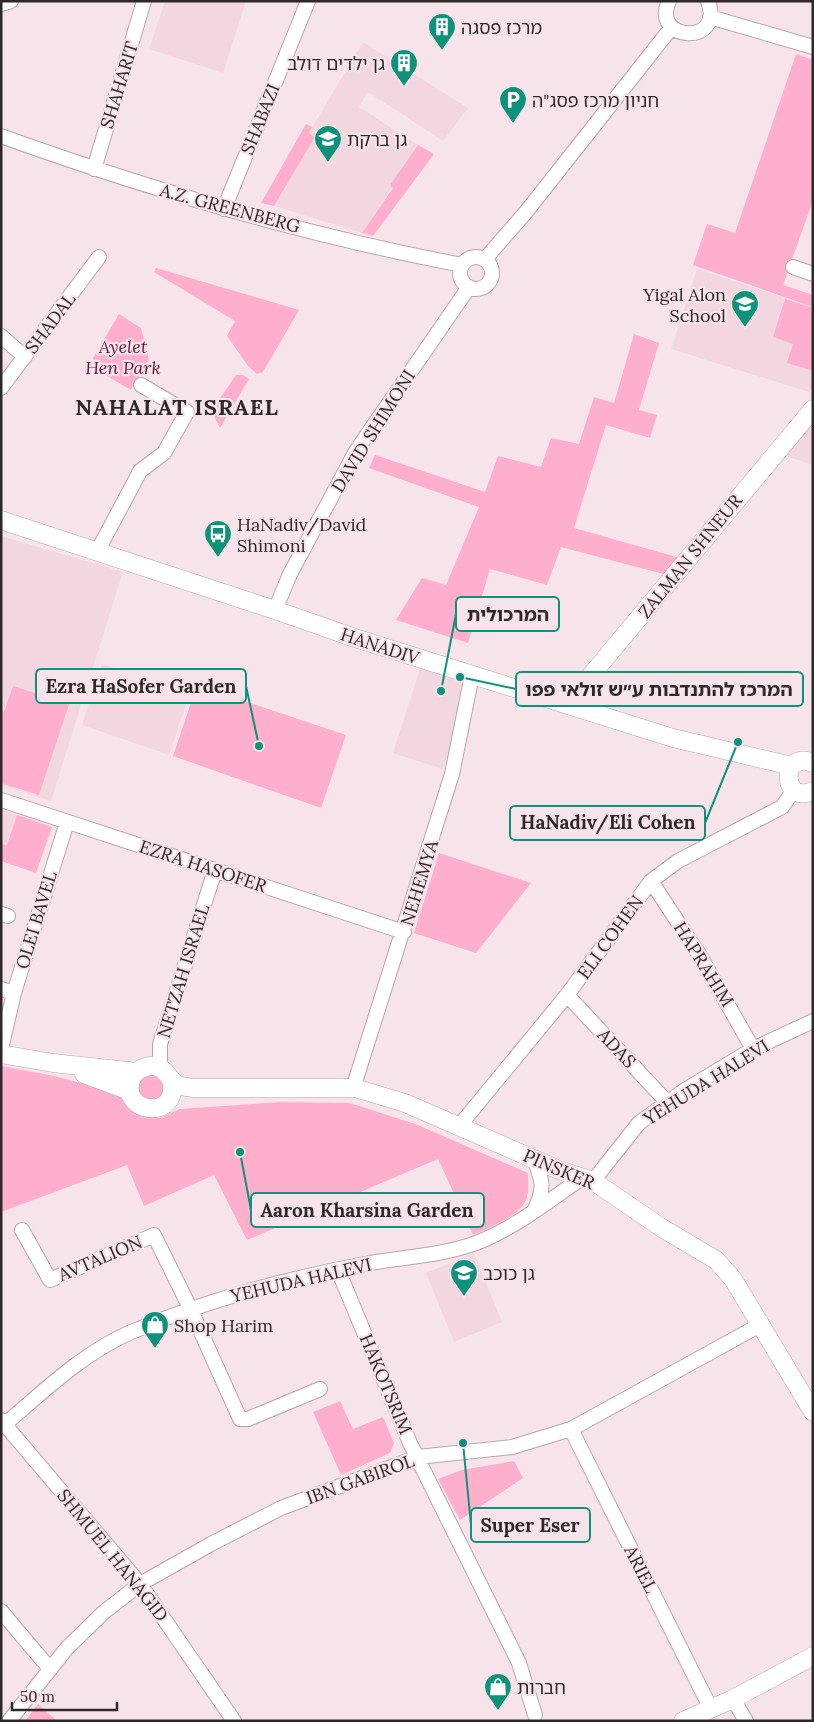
<svg xmlns="http://www.w3.org/2000/svg" width="814" height="1722" viewBox="0 0 814 1722" font-family="Lora,'Noto Sans Hebrew',serif">
	<style>
		.built { fill: #f2d7e0 }
		.green { fill: #fdafcc }
		.lines { fill: none; stroke-linecap: round; stroke-linejoin: round }
		.minor-casing { stroke: #b7a6ab; stroke-width: 16 }
		.tertiary-casing { stroke: #b7a6ab; stroke-width: 19 }
		.minor { stroke: #fff; stroke-width: 14 }
		.tertiary { stroke: #fff; stroke-width: 18 }
		.labels { text-anchor: middle; dominant-baseline: central; stroke-width: 4.5; stroke-linejoin: round; paint-order: stroke }
		.poi-label { font-size: 18px; fill: #2f282a; stroke: #f7e4ea; text-anchor: start }
		.street-label { font-size: 18px; fill: #2f282a; stroke: #f7e4ea }
		.park-label { font-size: 18px; font-style: italic; fill: #66163c; stroke: #f7e4ea }
		.district-label { font-size: 22px; font-weight: bold; letter-spacing: 1px; fill: #2f282a; stroke: #f7e4ea }
		.leader { fill: none; stroke: #0e927a; stroke-width: 2 }
		.callout-dot { fill: #0e927a; stroke: #f7e4ea; stroke-width: 2 }
		.callout { fill: #f7e4ea; stroke: #0e927a; stroke-width: 2 }
		.callout-label { font-size: 19px; text-anchor: middle; font-weight: bold; fill: #2f282a }
	</style>
	<rect width="100%" height="100%" fill="#f7e4ea"/>
	<path class="built" d="M 165,1 L 246,1 L 223,73 L 149,49 Z
		M 363,42 L 468,108 L 443,141 L 368,92 L 359,107 L 418,145 L 390,185 L 393,187 L 362,233 L 274,206 L 315,137 L 309,133 Z
		M 697,269 L 813,307 L 813,389 L 809,392 L 671,349 Z
		M 813,422 L 813,465 L 783,455 Z
		M 1,536 L 123,572 L 51,801 L 1,785 Z
		M 424,656 L 474,672 L 443,769 L 393,753 Z
		M 102,664 L 190,693 L 169,755 L 82,725 Z
		M 1,810 L 17,815 L 7,846 L 1,844 Z
		M 474,1253 L 502,1322 L 454,1342 L 426,1273 Z"/>
	<path class="green" d="M 796,54 L 813,60 L 813,200 L 783,285 L 813,295 L 813,307 L 693,265 L 707,224 L 735,233 Z
		M 306,124 L 312,127 L 309,133 L 315,137 L 274,206 L 261,203 Z
		M 418,145 L 434,154 L 373,236 L 362,233 L 393,188 L 390,185 Z
		M 156,268 L 299,310 L 263,372 L 257,374 L 248,366 L 227,336 L 235,321 L 154,272 Z
		M 785,299 L 813,308 L 813,371 L 787,363 L 793,344 L 773,337 Z
		M 119,314 L 141,328 L 149,359 L 131,390 L 95,369 L 93,358 Z
		M 634,334 L 659,343 L 639,410 L 657,415 L 650,438 L 606,425 L 574,528 L 680,558 L 667,575 L 561,547 L 547,585 L 490,569 L 468,643 L 396,620 L 422,578 L 446,585 L 479,507 L 369,468 L 375,455 L 485,492 L 498,456 L 541,467 L 551,438 L 579,444 L 594,397 L 614,403 Z
		M 236,375 L 243,375 L 249,379 L 220,428 L 213,414 L 216,404 Z
		M 197,685 L 346,735 L 321,808 L 173,756 Z
		M 13,686 L 69,704 L 39,795 L 1,783 L 1,711 L 4,712 Z
		M 17,815 L 52,827 L 36,873 L 1,861 L 1,844 L 7,845 Z
		M 439,853 L 531,883 L 476,953 L 414,933 Z
		M 1,1066 L 54,1076 L 120,1093 L 136,1114 L 160,1118 L 180,1109 L 281,1102 L 350,1103 L 418,1125 L 528,1173 C 528,1181 529,1190 527,1197 C 523,1215 488,1228 473,1235 L 438,1159 L 247,1240 L 214,1175 L 144,1206 L 127,1165 L 1,1212 Z
		M 142,1073 L 163,1075 L 163,1099 L 143,1102 L 135,1082 Z
		M 340,1401 L 353,1429 L 383,1417 L 394,1443 L 390,1453 L 341,1475 L 313,1412 Z
		M 514,1461 L 523,1478 L 460,1520 L 438,1479 L 462,1470 Z
		M 38,1704 L 57,1721 L 25,1721 Z"/>
	<g class="lines">
		<defs>
			<path id="minor" d="M 669,1 C 650,41 725,47 708,1
				M 1,4 L 11,1
				M 710,17 L 813,47
				M 1,136 C 151,190 305,235 462,265
				M 94,169 L 144,1
				M 224,209 L 308,1
				M460 273a16 16 0 1 1 32 0a16 16 0 1 1-32 0Z
				M 485,259 L 526,212 L 672,27
				M 793,267 L 813,274
				M 1,336 L 25,357
				M 1,388 L 99,257
				M 97,552 L 137,477 L 140,471 L 164,453 L 187,412 L 141,385
				M 275,610 L 290,574 L 356,451 L 469,287
				M 1,800 L 404,932
				M 651,881 L 700,956 L 753,1049
				M 1,914 L 8,916
				M 1,989 L 14,993
				M 567,995 L 667,1102
				M 1,1049 L 14,993 L 67,822
				M 166,1072 L 160,1064 L 160,1044 L 215,870
				M 355,1088 L 356,1079 L 452,774 L 472,675
				M 460,1125 L 567,995 L 651,881 L 678,861 L 782,807 L 794,790
				M 534,1159 C 543,1181 545,1189 534,1211
				M 593,1181 L 639,1123 L 685,1090 L 753,1049 L 813,1021
				M 22,1230 L 50,1280 L 154,1235 L 191,1310 L 240,1419 L 248,1419 L 320,1389
				M 338,1270 L 410,1443 L 519,1663 L 535,1715
				M 1,1420 L 140,1584 L 234,1721
				M 5,1424 C 44,1391 82,1354 129,1333 C 204,1301 285,1279 365,1264 C 401,1257 441,1256 476,1243 C 515,1228 548,1201 582,1178
				M 571,1429 L 711,1709
				M 1,1611 L 50,1669
				M 733,1699 L 746,1721
				M 9,1721 L 67,1648 L 104,1612 L 140,1584 L 211,1544 L 281,1508 L 418,1457 L 512,1447 L 571,1429 L 760,1325"/>
			<path id="tertiary" d="M 1,520 L 275,610 L 355,638 L 673,738 L 792,766
				M 567,704 L 813,409
				M 813,763 C 781,749 780,805 813,791
				M 1,1054 L 53,1063 L 137,1072
				M 84,1074 L 130,1091
				M 171,1079 C 182,1123 116,1113 132,1078 C 135,1071 143,1067 150,1066 C 166,1065 167,1079 178,1085 C 183,1087 188,1087 193,1088 L 355,1088 L 405,1103 L 559,1170 L 593,1181 L 662,1228 L 716,1260 L 733,1279 L 813,1412
				M 683,1721 L 733,1699 L 813,1656"/>
		</defs>
		<use href="#minor" class="minor-casing"/>
		<use href="#tertiary" class="tertiary-casing"/>
		<use href="#minor" class="minor"/>
		<use href="#tertiary" class="tertiary"/>
	</g>
	<defs>
		<symbol id="building-pin" viewBox="-11 -11 22 30"><path d="M0 17L-7.5 6A9.5 9.5 0 1 1 7.5 6Z" fill="#0e927a" stroke="#f7e4ea"/><path d="M-4-6H4V6H1V3H-1V6H-4ZM-2.5-4.3h1.7v1.8h-1.7ZM.8-4.3h1.7v1.8H.8ZM-2.5-1h1.7V.8h-1.7ZM.8-1h1.7V.8H.8Z" fill="#fff"/></symbol>
		<symbol id="parking-pin" viewBox="-11 -11 22 30"><path d="M0 17L-7.5 6A9.5 9.5 0 1 1 7.5 6Z" fill="#0e927a" stroke="#f7e4ea"/><path d="M-3.5-5.5H1a3.5 3.5 0 0 1 0 7H-1V5.5H-3.5ZM-1-3.4V-.6H.8a1.4 1.4 0 0 0 0-2.8Z" fill="#fff"/></symbol>
		<symbol id="school-pin" viewBox="-11 -11 22 30"><path d="M0 17L-7.5 6A9.5 9.5 0 1 1 7.5 6Z" fill="#0e927a" stroke="#f7e4ea"/><path d="M0-5L7-2L0 1L-7-2ZM-4 1L0 2.5L4 1V4Q0 6-4 4Z" fill="#fff"/></symbol>
		<symbol id="bus-pin" viewBox="-11 -11 22 30"><path d="M0 17L-7.5 6A9.5 9.5 0 1 1 7.5 6Z" fill="#0e927a" stroke="#f7e4ea"/><path d="M-5-6H5V4H4V6H2V4H-2V6H-4V4H-5ZM-3.5-4V0h7V-4ZM-3.5 1.2v1.5H-2V1.2ZM2 1.2v1.5H3.5V1.2Z" fill="#fff"/></symbol>
		<symbol id="shop-pin" viewBox="-11 -11 22 30"><path d="M0 17L-7.5 6A9.5 9.5 0 1 1 7.5 6Z" fill="#0e927a" stroke="#f7e4ea"/><path d="M-5-2.5h2.3a2.7 3.5 0 0 1 5.4 0H5L5.5 6h-11ZM-1.5-2.5h3a1.5 2.3 0 0 0-3 0Z" fill="#fff"/></symbol>
	</defs>
	<g fill-rule="evenodd">
		<use href="#building-pin" x="426" y="11" width="32" height="43"/>
		<use href="#building-pin" x="388" y="47" width="32" height="43"/>
		<use href="#parking-pin" x="497" y="84" width="32" height="43"/>
		<use href="#school-pin" x="312" y="123" width="32" height="43"/>
		<use href="#school-pin" x="729" y="288" width="32" height="43"/>
		<use href="#bus-pin" x="202" y="518" width="32" height="43"/>
		<use href="#school-pin" x="448" y="1257" width="32" height="43"/>
		<use href="#shop-pin" x="139" y="1309" width="32" height="43"/>
		<use href="#shop-pin" x="482" y="1671" width="32" height="43"/>
	</g>
	<g class="labels">
		<g class="poi-label">
			<text x="461" y="27">מרכז פסגה</text>
			<text x="385" y="63" text-anchor="end">גן ילדים דולב</text>
			<text x="532" y="100">חניון מרכז פסג"ה</text>
			<text x="347" y="139">גן ברקת</text>
			<text x="726" y="294" text-anchor="end">Yigal Alon<tspan x="726" dy="21">School</tspan></text>
			<text x="237" y="524">HaNadiv/David<tspan x="237" dy="21">Shimoni</tspan></text>
			<text x="483" y="1273">גן כוכב</text>
			<text x="174" y="1325">Shop Harim</text>
			<text x="517" y="1687">חברות</text>
		</g>
		<g class="street-label">
			<text transform="translate(119 85) rotate(-73)">SHAHARIT</text>
			<text transform="translate(260 119) rotate(-68)">SHABAZI</text>
			<text transform="translate(230 208) rotate(15)">A.Z. GREENBERG</text>
			<text transform="translate(50 323) rotate(-53)">SHADAL</text>
			<text transform="translate(373 431) rotate(-58)">DAVID SHIMONI</text>
			<text transform="translate(690 556) rotate(-51)">ZALMAN SHNEUR</text>
			<text transform="translate(380 646) rotate(18)">HANADIV</text>
			<text transform="translate(203 866) rotate(18)">EZRA HASOFER</text>
			<text transform="translate(419 883) rotate(-73)">NEHEMYA</text>
			<text transform="translate(36 920) rotate(-73)">OLEI BAVEL</text>
			<text transform="translate(610 937) rotate(-54)">ELI COHEN</text>
			<text transform="translate(704 964) rotate(58)">HAPRAHIM</text>
			<text transform="translate(183 971) rotate(-73)">NETZAH ISRAEL</text>
			<text transform="translate(617 1048) rotate(47)">ADAS</text>
			<text transform="translate(706 1082) rotate(-32)">YEHUDA HALEVI</text>
			<text transform="translate(559 1169) rotate(23)">PINSKER</text>
			<text transform="translate(100 1258) rotate(-23)">AVTALION</text>
			<text transform="translate(301 1280) rotate(-13)">YEHUDA HALEVI</text>
			<text transform="translate(386 1384) rotate(67)">HAKOTSRIM</text>
			<text transform="translate(360 1479) rotate(-20)">IBN GABIROL</text>
			<text transform="translate(113 1555) rotate(51)">SHMUEL HANAGID</text>
			<text transform="translate(641 1569) rotate(63)">ARIEL</text>
		</g>
		<g class="park-label">
			<text x="123" y="346">Ayelet<tspan x="123" dy="21">Hen Park</tspan></text>
		</g>
		<g class="district-label">
			<text x="177" y="407">NAHALAT ISRAEL</text>
		</g>
	</g>
	<path class="leader" d="M441 691L456 614M259 746L246 686M460 677L516 689M738 742L705 823M240 1152L251 1210M463 1443L471 1525"/>
	<g class="callout-dot">
		<circle cx="441" cy="691" r="5"/>
		<circle cx="259" cy="746" r="5"/>
		<circle cx="460" cy="677" r="5"/>
		<circle cx="738" cy="742" r="5"/>
		<circle cx="240" cy="1152" r="5"/>
		<circle cx="463" cy="1443" r="5"/>
	</g>
	<g class="callout">
		<rect x="456" y="597" width="103" height="34" rx="5"/>
		<rect x="36" y="669" width="210" height="34" rx="5"/>
		<rect x="516" y="672" width="287" height="34" rx="5"/>
		<rect x="510" y="806" width="195" height="34" rx="5"/>
		<rect x="251" y="1193" width="233" height="34" rx="5"/>
		<rect x="471" y="1508" width="119" height="34" rx="5"/>
	</g>
	<g class="callout-label">
		<text x="508" y="621">המרכולית</text>
		<text x="141" y="693">Ezra HaSofer Garden</text>
		<text x="659" y="696">המרכז להתנדבות ע״ש זולאי פפו</text>
		<text x="608" y="829">HaNadiv/Eli Cohen</text>
		<text x="367" y="1217">Aaron Kharsina Garden</text>
		<text x="530" y="1532">Super Eser</text>
	</g>
	<rect width="814" height="1722" fill="none" stroke="#2f282a" stroke-width="5"/>
	<path d="M12 1702v8h105v-8" fill="none" stroke="#2f282a" stroke-width="2.5"/>
	<text x="20" y="1702" font-size="15" fill="#2f282a" stroke="#f7e4ea" stroke-width="4" paint-order="stroke">50 m</text>
</svg>
